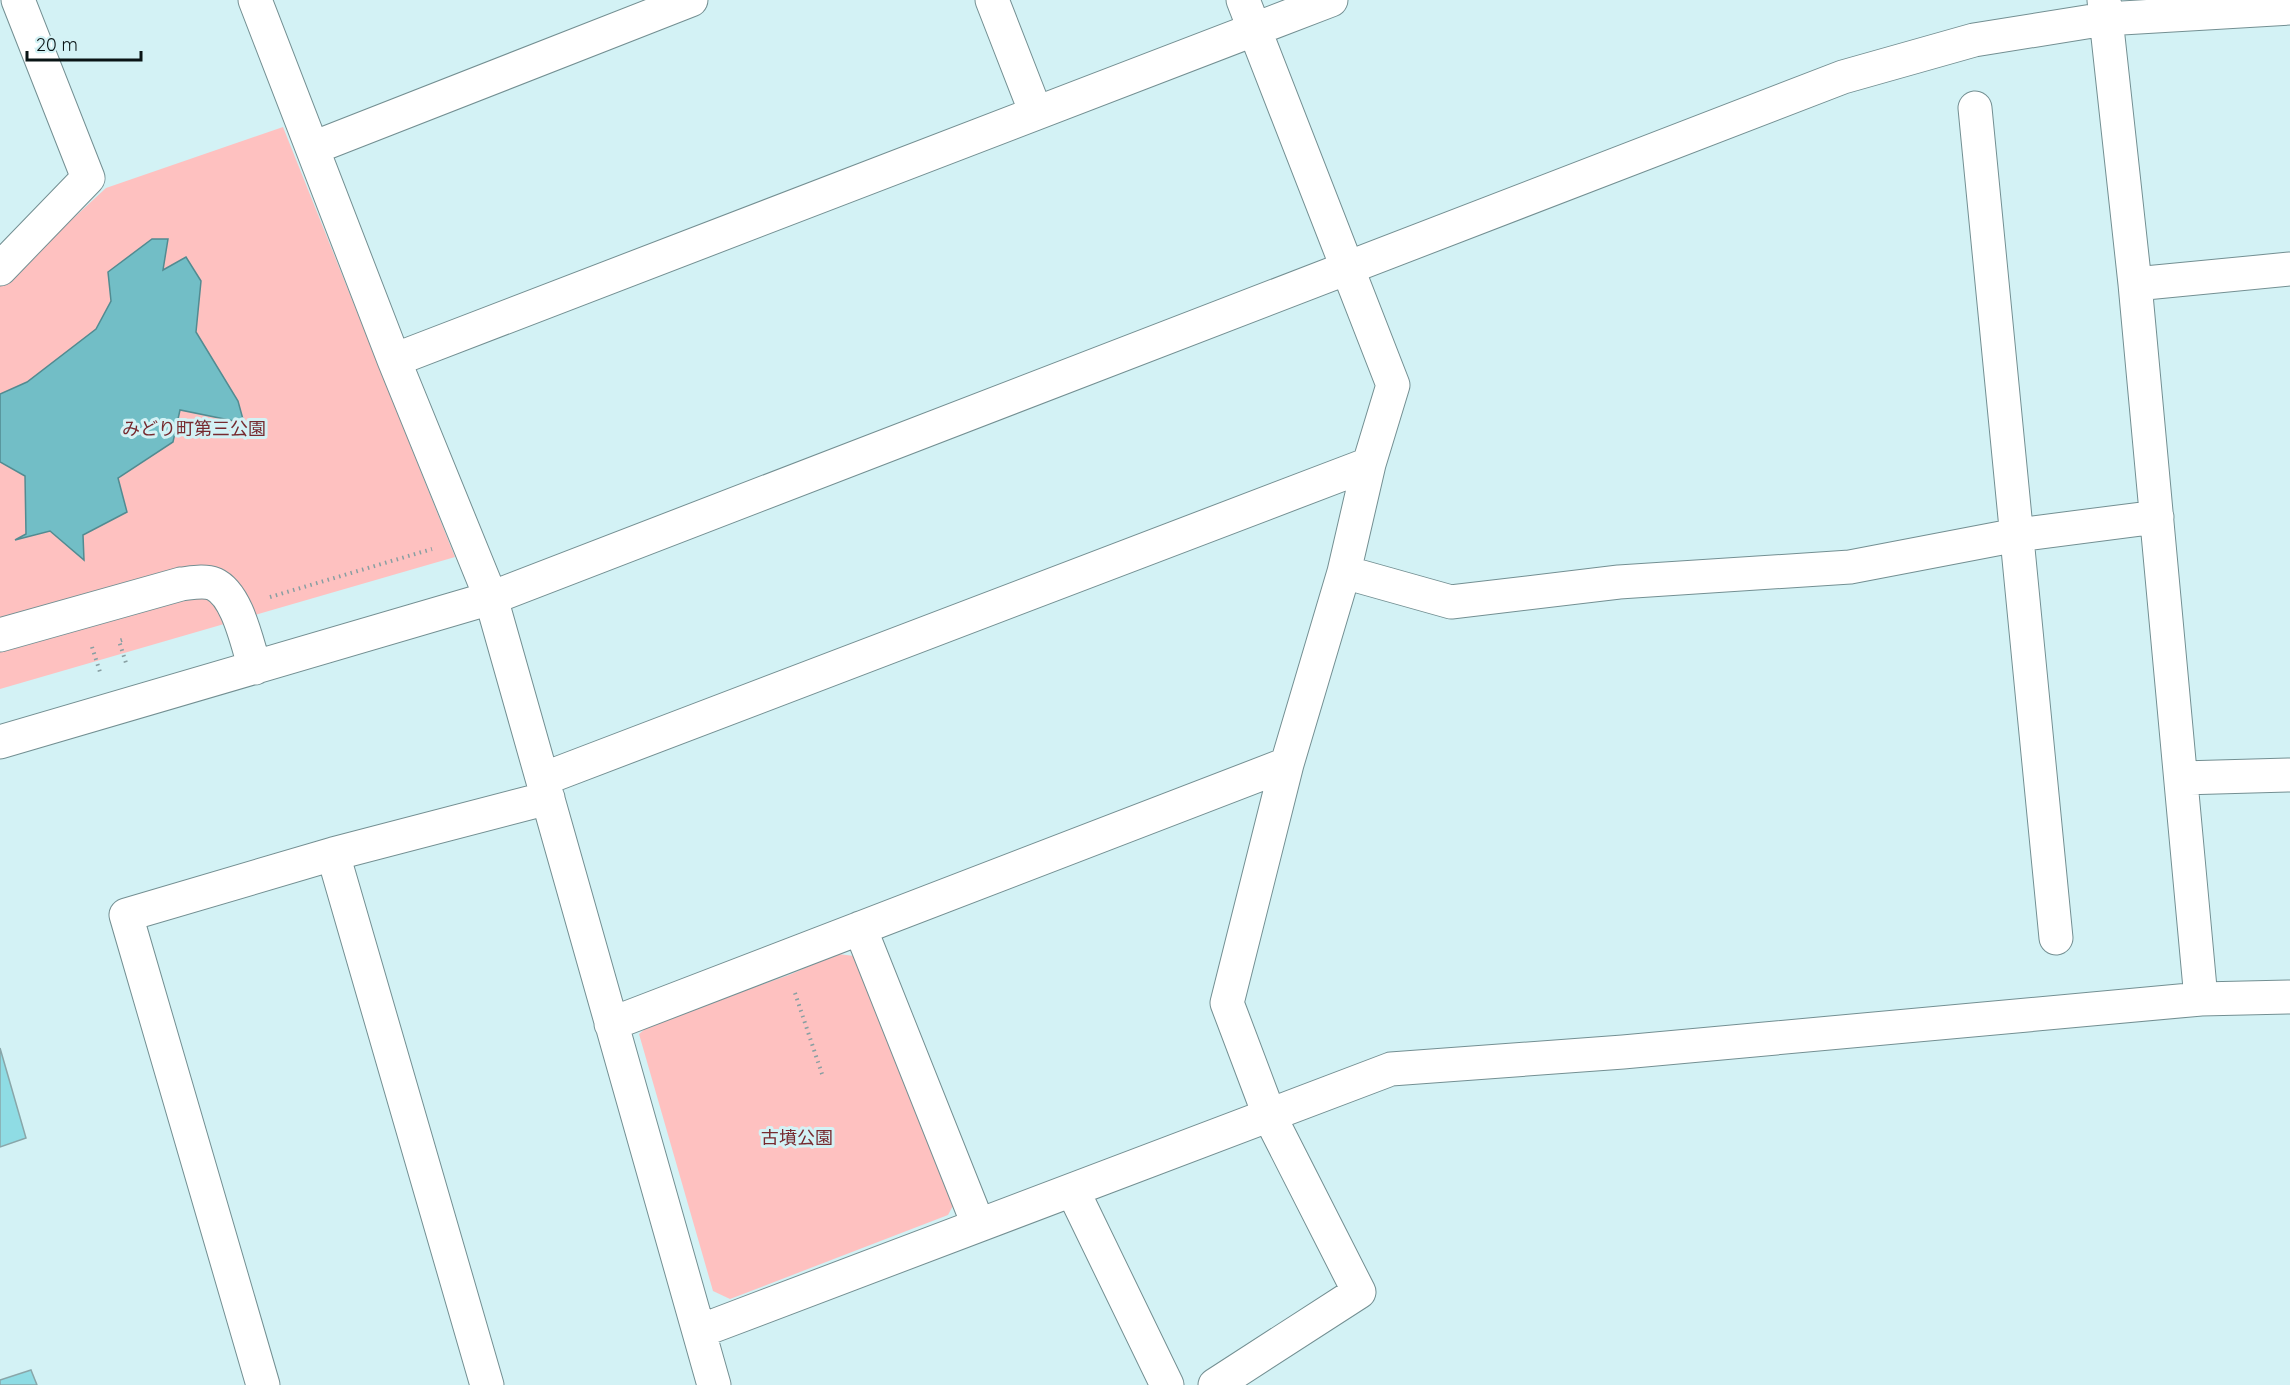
<svg xmlns="http://www.w3.org/2000/svg" width="2290" height="1385" viewBox="0 0 2290 1385" font-family="Quicksand,'Noto Sans JP',sans-serif">
	<style>
		.green { fill: #fec1c0 }
		.water { fill: #72bec6; stroke: #528b91; stroke-width: 1.5 }
		.building { fill: #8fdce4; stroke: #89a6a9; stroke-width: 1.5 }
		.lines { fill: none; stroke-linecap: round; stroke-linejoin: round }
		.minor-casing { stroke: #738f92; stroke-width: 35 }
		.path { stroke: #889fa2; stroke-width: 4; stroke-dasharray: 1.5 4.5; stroke-linecap: butt }
		.minor { stroke: #fff; stroke-width: 33 }
		.labels { text-anchor: middle; dominant-baseline: central; stroke-width: 6; stroke-linejoin: round; paint-order: stroke }
		.park-label { font-size: 18px; fill: #762a2f; stroke: #d3f2f5 }
	</style>
	<rect width="100%" height="100%" fill="#d3f2f5"/>
	<path class="green" d="M 283,127 L 455,557 L 0,689 L 0,286 L 106,188 Z
		M 837,954 L 855,956 L 956,1200 L 948,1215 L 730,1299 L 713,1291 L 639,1034 L 652,1023 L 789,975 Z"/>
	<path class="water" d="M 152,239 L 168,239 L 163,270 L 186,257 L 201,281 L 196,332 L 238,401 L 244,423 L 180,410 L 173,442 L 118,478 L 127,512 L 83,535 L 84,560 L 50,531 L 15,540 L 26,534 L 25,476 L 0,462 L 0,394 L 27,382 L 96,329 L 111,301 L 108,272 Z"/>
	<path class="building" d="M 0,1048 L 26,1138 L 0,1147 Z
		M 31,1370 L 37,1385 L 0,1385 L 0,1380 Z"/>
	<g class="lines">
		<defs>
			<path id="minor" d="M 255,0 L 394,360 L 491,598 L 714,1385
				M 992,0 L 1036,113
				M 2104,0 L 2135,284 L 2201,999
				M 1975,108 L 2056,938
				M 313,148 L 691,0
				M 0,269 L 88,178 L 18,0
				M 2135,284 L 2290,269
				M 394,360 L 1331,0
				M 1344,572 L 1451,602 L 1619,582 L 1850,567 L 2017,535 L 2157,517
				M 0,635 L 181,584 C 191,583 204,580 214,584 C 238,595 247,644 255,668
				M 0,742 L 491,598 L 1843,77 L 1974,40 L 2105,19 L 2290,8
				M 2182,778 L 2290,775
				M 543,779 L 1369,464
				M 860,928 L 978,1224
				M 611,1024 L 1287,764
				M 1073,1191 L 1167,1385
				M 700,1331 L 1391,1069 L 1623,1052 L 2201,999 L 2290,997
				M 263,1385 L 126,915 L 333,854
				M 487,1385 L 333,854 L 548,798
				M 1215,1385 L 1359,1292 L 1270,1117 L 1227,1003 L 1287,764 L 1344,572 L 1369,464 L 1393,385 L 1243,0"/>
		</defs>
		<use href="#minor" class="minor-casing"/>
		<path class="path" d="M 270,597 L 432,549
			M 122,640 L 119,641 L 127,666
			M 92,647 L 100,672
			M 795,993 L 822,1074"/>
		<use href="#minor" class="minor"/>
	</g>
	<g class="labels">
		<g class="park-label">
			<text x="194" y="428">みどり町第三公園</text>
			<text x="797" y="1137">古墳公園</text>
		</g>
	</g>
	<path d="M27 51v9h114v-9" fill="none" stroke="#091415" stroke-width="3"/>
	<text x="36" y="51" font-size="18" fill="#091415" stroke="#d3f2f5" stroke-width="4.5" paint-order="stroke">20 m</text>
</svg>
